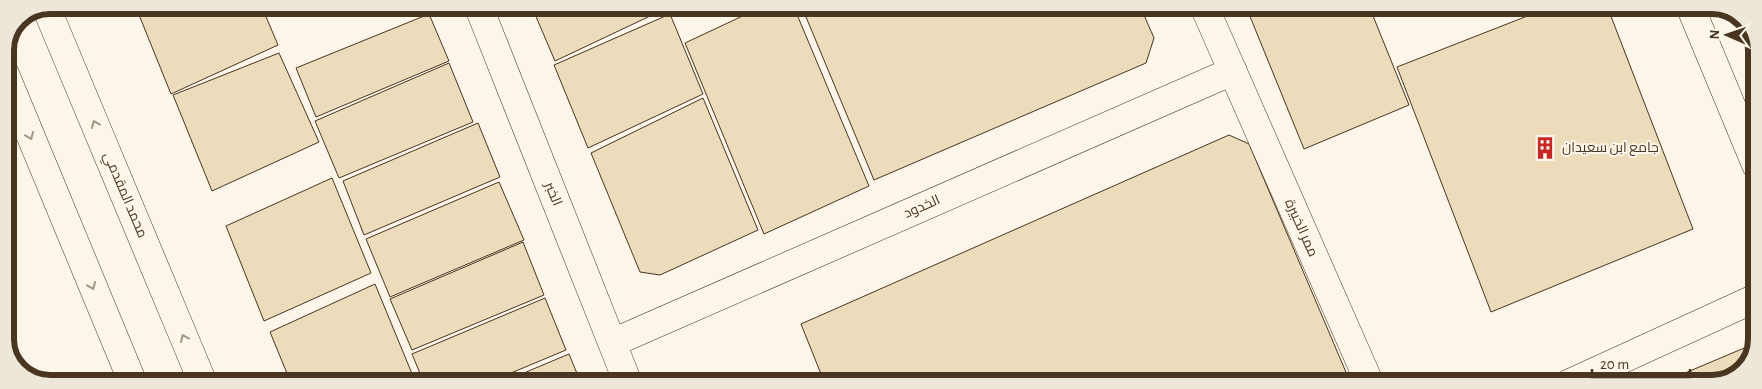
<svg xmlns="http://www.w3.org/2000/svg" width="1762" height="389" viewBox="0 0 1762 389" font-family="'Alegreya Sans',Cairo,sans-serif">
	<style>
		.building { fill: #ecdcbc; stroke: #4a3520 }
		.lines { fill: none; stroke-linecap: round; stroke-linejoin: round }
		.street-casing { stroke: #4a3520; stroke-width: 29 }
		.secondary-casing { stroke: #4a3520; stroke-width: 29 }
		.street { stroke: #fbf6e9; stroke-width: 28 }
		.secondary { stroke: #fbf6e9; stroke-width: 28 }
		.oneway { stroke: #a29684 }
		.labels { text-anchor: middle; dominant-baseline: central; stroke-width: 4; stroke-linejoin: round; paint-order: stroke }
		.poi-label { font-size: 14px; fill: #4a3520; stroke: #fbf6e9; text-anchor: start }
		.street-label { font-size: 14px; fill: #4a3520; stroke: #fbf6e9 }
		.rim { fill: none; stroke: #4a3520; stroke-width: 6 }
	</style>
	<rect width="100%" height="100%" fill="#fbf6e9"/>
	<path class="building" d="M 135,5 L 261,5 L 278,45 L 171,94 Z
		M 531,5 L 666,5 L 667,8 L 555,61 Z
		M 766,5 L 793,5 L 869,186 L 764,234 L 685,43 Z
		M 801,5 L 1140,6 L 1154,38 L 1146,63 L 874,180 Z
		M 1271,6 L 1369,6 L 1409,105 L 1304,149 L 1249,14 Z
		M 1553,6 L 1607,6 L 1693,229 L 1491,312 L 1397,67 Z
		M 429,14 L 449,61 L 316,117 L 296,68 Z
		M 670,14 L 703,94 L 588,148 L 554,65 Z
		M 279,53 L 319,142 L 212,191 L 173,95 Z
		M 449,63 L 473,122 L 339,178 L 315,121 Z
		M 703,98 L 758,230 L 660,275 L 640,272 L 591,153 Z
		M 478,123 L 500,177 L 364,235 L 343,181 Z
		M 1229,135 L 1249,144 L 1351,384 L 825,384 L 801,324 Z
		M 332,178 L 371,273 L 264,321 L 226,226 Z
		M 499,182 L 524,240 L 390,297 L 366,239 Z
		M 523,242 L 544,295 L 412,350 L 390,299 Z
		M 375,284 L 415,381 L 409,383 L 291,383 L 270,332 Z
		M 545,298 L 566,350 L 487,383 L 424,383 L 412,354 Z
		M 1756,343 L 1756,348 L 1741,373 L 1712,384 L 1659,384 Z
		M 569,354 L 581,383 L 500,383 Z"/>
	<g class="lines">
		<defs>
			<path id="street" d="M 478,5 L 628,383
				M 1204,6 L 1370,384
				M 1690,6 L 1756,165
				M 612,343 L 1233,71
				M 1568,384 L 1756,298"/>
			<path id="secondary" d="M 46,7 L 203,383
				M 5,74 L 133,383"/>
		</defs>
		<use href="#street" class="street-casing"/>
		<use href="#secondary" class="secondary-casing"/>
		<use href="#street" class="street"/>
		<use href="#secondary" class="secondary"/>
	</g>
	<defs><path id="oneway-chevron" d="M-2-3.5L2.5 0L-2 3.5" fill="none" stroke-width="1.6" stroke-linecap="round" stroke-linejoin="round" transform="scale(1.25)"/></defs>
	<g class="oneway">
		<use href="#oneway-chevron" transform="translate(95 124) rotate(-113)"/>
		<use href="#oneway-chevron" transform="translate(30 136) rotate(68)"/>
		<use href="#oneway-chevron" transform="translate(92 286) rotate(68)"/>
		<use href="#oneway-chevron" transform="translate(184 338) rotate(-113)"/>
	</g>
	<defs>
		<symbol id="building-bare" viewBox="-9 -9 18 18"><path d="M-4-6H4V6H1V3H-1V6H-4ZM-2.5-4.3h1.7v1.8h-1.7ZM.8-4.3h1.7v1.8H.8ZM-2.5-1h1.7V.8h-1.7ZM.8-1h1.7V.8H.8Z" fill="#c62828" stroke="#fbf6e9" stroke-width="2.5" paint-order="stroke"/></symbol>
	</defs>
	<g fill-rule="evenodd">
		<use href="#building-bare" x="1529" y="132" width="32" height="32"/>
	</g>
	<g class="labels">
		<g class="poi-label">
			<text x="1562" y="148">جامع ابن سعيدان</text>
		</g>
		<g class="street-label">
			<text transform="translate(553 194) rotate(68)">الخبر</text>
			<text transform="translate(125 195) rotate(67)">محمد المقدمي</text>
			<text transform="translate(922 207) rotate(-24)">الخدود</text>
			<text transform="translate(1301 228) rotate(66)">ممر الخبيرة</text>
		</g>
	</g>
	<path d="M0 0H1762V389H0ZM50 14H1712A36 36 0 0 1 1748 50V339A36 36 0 0 1 1712 375H50A36 36 0 0 1 14 339V50A36 36 0 0 1 50 14Z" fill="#ede7d9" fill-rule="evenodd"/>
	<path class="rim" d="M50 14H1712A36 36 0 0 1 1748 50V339A36 36 0 0 1 1712 375H50A36 36 0 0 1 14 339V50A36 36 0 0 1 50 14Z"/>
	<g transform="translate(1727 35) rotate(272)" stroke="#fbf6e9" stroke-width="4" paint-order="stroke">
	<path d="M0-4L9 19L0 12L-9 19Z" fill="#4a3520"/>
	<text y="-8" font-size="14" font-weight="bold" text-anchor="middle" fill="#4a3520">N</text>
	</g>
	<path d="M1592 369v8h98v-8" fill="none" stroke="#4a3520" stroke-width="2.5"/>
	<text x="1600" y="369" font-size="15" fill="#4a3520" stroke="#fbf6e9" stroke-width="4" paint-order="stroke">20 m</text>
</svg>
